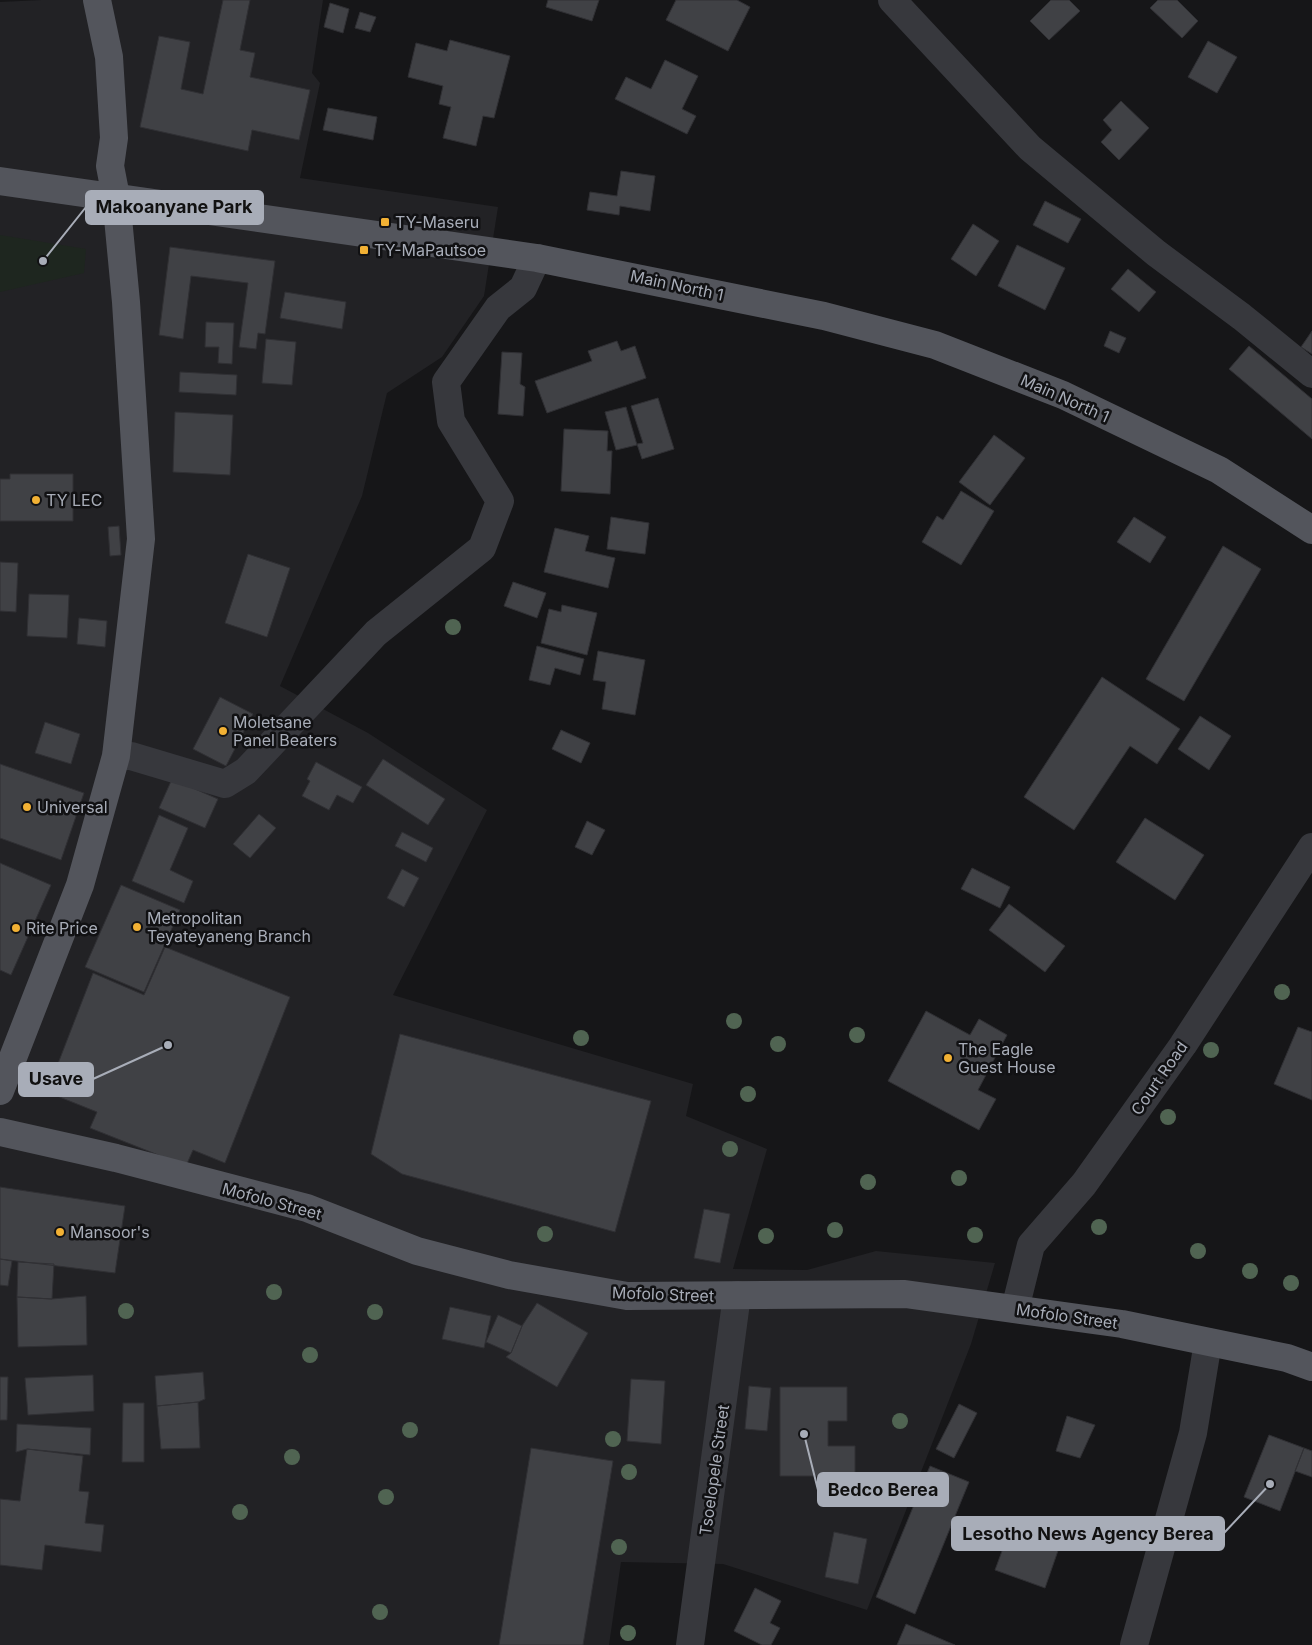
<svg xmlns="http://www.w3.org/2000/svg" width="1312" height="1645" viewBox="0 0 1312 1645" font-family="Inter,sans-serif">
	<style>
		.built { fill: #222225 }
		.green { fill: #1e261f }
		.building { fill: #404145; stroke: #303034 }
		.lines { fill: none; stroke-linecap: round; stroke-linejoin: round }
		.minor { stroke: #37383d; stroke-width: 28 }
		.major { stroke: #53555c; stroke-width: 28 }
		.tree { fill: #506452 }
		.poi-dot { fill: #f2b134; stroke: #111113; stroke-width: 2 }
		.labels { text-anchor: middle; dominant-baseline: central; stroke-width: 5; stroke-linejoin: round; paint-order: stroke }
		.poi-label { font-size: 16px; fill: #a8adb8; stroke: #111113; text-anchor: start }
		.street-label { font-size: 16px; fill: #a8adb8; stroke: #111113 }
		.leader { fill: none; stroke: #a8adb8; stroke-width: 2 }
		.callout-dot { fill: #a8adb8; stroke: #111113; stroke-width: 2 }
		.callout { fill: #a8adb8; stroke: #a8adb8; stroke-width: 2 }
		.callout-label { font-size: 18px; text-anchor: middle; font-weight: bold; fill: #111 }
	</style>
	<rect width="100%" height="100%" fill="#161618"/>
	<path class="built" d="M 42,0 L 323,0 L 312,73 L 320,83 L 300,178 L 498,207 L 484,296 L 442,357 L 387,393 L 362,496 L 280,686 L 368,733 L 487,810 L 393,995 L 693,1084 L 686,1116 L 767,1149 L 733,1269 L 807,1270 L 876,1251 L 995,1263 L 971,1344 L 867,1610 L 723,1564 L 621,1562 L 609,1645 L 0,1645 L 0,2 Z"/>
	<path class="green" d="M 0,235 L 86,249 L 84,273 L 0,292 Z"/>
	<path class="building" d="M 223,0 L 250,0 L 240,50 L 255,53 L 250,77 L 310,90 L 299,140 L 252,130 L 248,151 L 140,127 L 159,36 L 190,42 L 181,89 L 203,94 Z
		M 548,0 L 599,0 L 592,21 L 546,7 Z
		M 676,0 L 737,0 L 750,7 L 728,51 L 666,20 Z
		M 1051,0 L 1069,0 L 1080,11 L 1049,40 L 1030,21 Z
		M 1158,0 L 1177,0 L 1198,21 L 1182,38 L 1150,8 Z
		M 330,3 L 349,9 L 343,33 L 324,27 Z
		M 360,12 L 376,17 L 370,32 L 355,28 Z
		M 450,40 L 510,56 L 494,118 L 483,116 L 476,146 L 443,138 L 451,107 L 439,104 L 443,86 L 408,77 L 416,43 L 447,51 Z
		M 1208,41 L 1237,57 L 1217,93 L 1188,77 Z
		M 665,60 L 698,76 L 682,109 L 696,116 L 687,134 L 615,99 L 626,77 L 651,89 Z
		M 1121,101 L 1149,128 L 1119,160 L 1101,142 L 1112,130 L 1103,120 Z
		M 328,108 L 377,117 L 373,140 L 323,130 Z
		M 621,171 L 655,176 L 650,211 L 620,206 L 619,215 L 587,210 L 590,192 L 617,196 Z
		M 1045,201 L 1081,219 L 1068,243 L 1033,225 Z
		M 973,224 L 999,241 L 976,276 L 951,259 Z
		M 1017,245 L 1065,268 L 1045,310 L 998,286 Z
		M 170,247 L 275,261 L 265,334 L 258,333 L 256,349 L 239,347 L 248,283 L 191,276 L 183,339 L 159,335 Z
		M 1128,269 L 1156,292 L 1139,312 L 1111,289 Z
		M 285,292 L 346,302 L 342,329 L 280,318 Z
		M 206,322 L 234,323 L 232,364 L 218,363 L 219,347 L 205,347 Z
		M 1110,331 L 1126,338 L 1119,353 L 1104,346 Z
		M 1312,331 L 1312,354 L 1301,347 Z
		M 266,339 L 296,342 L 292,385 L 262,383 Z
		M 617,341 L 621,351 L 635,346 L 646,378 L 547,413 L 535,381 L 592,361 L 588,351 Z
		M 1249,346 L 1312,399 L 1312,439 L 1229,369 Z
		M 502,352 L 522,353 L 520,384 L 525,387 L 523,416 L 498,414 Z
		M 180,372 L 237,375 L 236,395 L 179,392 Z
		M 658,398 L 674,449 L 642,459 L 637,444 L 643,443 L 631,406 Z
		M 626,407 L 637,445 L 616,450 L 605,412 Z
		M 175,412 L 233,415 L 230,475 L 173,472 Z
		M 564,429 L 608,431 L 607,451 L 612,451 L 610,494 L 561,491 Z
		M 994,435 L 1025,458 L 990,505 L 959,482 Z
		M 10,474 L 73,474 L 73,521 L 0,521 L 0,479 L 10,479 Z
		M 961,491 L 994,511 L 961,565 L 922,542 L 937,516 L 943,520 Z
		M 611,517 L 649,523 L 645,554 L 607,549 Z
		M 1134,517 L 1166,537 L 1150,563 L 1117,542 Z
		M 119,526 L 121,555 L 110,556 L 108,527 Z
		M 555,528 L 589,536 L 585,551 L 615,558 L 608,588 L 544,572 Z
		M 1223,546 L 1261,569 L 1184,701 L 1146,679 Z
		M 248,554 L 290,568 L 267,637 L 225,623 Z
		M 0,562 L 18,563 L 16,612 L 0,611 Z
		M 513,582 L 546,593 L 537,618 L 504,606 Z
		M 29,594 L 69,595 L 67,638 L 27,636 Z
		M 562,605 L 597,613 L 587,655 L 541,643 L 549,609 L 561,612 Z
		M 79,618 L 107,621 L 105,647 L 77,644 Z
		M 537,646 L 584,659 L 580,675 L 555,668 L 550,685 L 529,680 Z
		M 598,651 L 645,660 L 635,715 L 602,709 L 606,682 L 593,680 Z
		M 1102,677 L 1180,729 L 1157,764 L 1130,746 L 1074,830 L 1024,797 Z
		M 220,697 L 253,714 L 226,766 L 193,749 Z
		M 1200,716 L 1231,736 L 1209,770 L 1178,749 Z
		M 45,722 L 80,734 L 71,764 L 35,753 Z
		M 561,730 L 590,743 L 581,763 L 552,749 Z
		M 383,759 L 445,799 L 428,825 L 366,785 Z
		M 316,762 L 362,787 L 353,803 L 337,795 L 329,810 L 302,796 L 310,781 L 307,779 Z
		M 0,764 L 84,793 L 61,860 L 0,838 Z
		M 172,779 L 218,799 L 205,828 L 159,808 Z
		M 259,814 L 276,828 L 250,858 L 233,844 Z
		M 159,815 L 188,828 L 170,870 L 193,881 L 184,903 L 132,881 Z
		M 1145,818 L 1204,855 L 1175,900 L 1116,862 Z
		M 587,821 L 605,830 L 592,855 L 575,847 Z
		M 402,832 L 433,848 L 426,862 L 395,846 Z
		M 0,863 L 51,885 L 11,975 L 0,970 Z
		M 972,868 L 1010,887 L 1000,908 L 961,889 Z
		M 402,869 L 419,878 L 404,907 L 387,898 Z
		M 121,885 L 180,910 L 144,992 L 85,967 Z
		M 1009,904 L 1065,946 L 1045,972 L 989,930 Z
		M 165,947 L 290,997 L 225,1163 L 193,1150 L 186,1166 L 90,1128 L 97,1112 L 47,1092 L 93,973 L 144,995 Z
		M 926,1011 L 970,1035 L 979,1019 L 1007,1035 L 978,1090 L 996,1099 L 979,1130 L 888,1081 Z
		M 1298,1027 L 1312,1032 L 1312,1100 L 1274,1084 Z
		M 400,1034 L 651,1101 L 615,1232 L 402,1174 L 371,1154 Z
		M 0,1187 L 125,1206 L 115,1273 L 0,1259 Z
		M 704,1209 L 730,1214 L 720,1263 L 694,1258 Z
		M 0,1259 L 12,1261 L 8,1286 L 0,1285 Z
		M 18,1262 L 54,1264 L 52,1299 L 17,1297 Z
		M 86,1296 L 87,1345 L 18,1347 L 17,1297 L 52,1299 Z
		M 537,1303 L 588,1333 L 557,1387 L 506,1357 L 511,1353 L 522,1326 Z
		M 450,1307 L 491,1316 L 484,1348 L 442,1339 Z
		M 498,1315 L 522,1326 L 511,1353 L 486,1342 Z
		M 203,1372 L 205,1399 L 198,1402 L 157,1406 L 155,1376 Z
		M 93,1375 L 94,1411 L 28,1415 L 25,1378 Z
		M 0,1377 L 8,1377 L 7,1420 L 0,1420 Z
		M 631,1379 L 665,1381 L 661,1444 L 627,1441 Z
		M 749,1386 L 771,1388 L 767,1431 L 745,1429 Z
		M 780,1387 L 847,1387 L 847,1421 L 828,1421 L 828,1446 L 855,1446 L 855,1476 L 780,1476 Z
		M 198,1402 L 200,1448 L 161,1449 L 157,1406 Z
		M 123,1403 L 144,1403 L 144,1462 L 122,1462 Z
		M 959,1404 L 977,1413 L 954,1458 L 936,1449 Z
		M 1067,1416 L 1095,1425 L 1080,1458 L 1056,1451 Z
		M 17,1424 L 91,1428 L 90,1455 L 27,1449 L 16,1452 Z
		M 1269,1435 L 1304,1448 L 1280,1511 L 1244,1497 Z
		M 531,1448 L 613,1461 L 583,1645 L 499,1645 Z
		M 1304,1448 L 1312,1451 L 1312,1477 L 1295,1471 Z
		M 27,1449 L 83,1456 L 79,1491 L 89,1492 L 85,1523 L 104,1525 L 101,1552 L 45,1545 L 42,1570 L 0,1565 L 0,1499 L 20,1501 Z
		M 930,1466 L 969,1482 L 915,1614 L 876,1597 Z
		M 1012,1524 L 1061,1542 L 1045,1588 L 995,1570 Z
		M 834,1532 L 867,1539 L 858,1584 L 825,1577 Z
		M 755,1588 L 781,1601 L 770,1623 L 780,1628 L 771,1645 L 762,1645 L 734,1631 Z
		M 906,1624 L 955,1645 L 897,1645 Z"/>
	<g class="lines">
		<path class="minor" d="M 892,0 L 1030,148 L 1156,253 L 1242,317 L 1312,374
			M 116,756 L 131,756 L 225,784 L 246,771 L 376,633 L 482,548 L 500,501 L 451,421 L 446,382 L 498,308 L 523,288 L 537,258
			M 1015,1309 L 1031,1245 L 1084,1184 L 1183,1045 L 1312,847
			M 690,1645 L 737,1295
			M 1134,1645 L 1193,1433 L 1208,1342"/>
		<path class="major" d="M 0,181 L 537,258 L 824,316 L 935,345 L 1063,395 L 1219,470 L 1312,530
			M 0,1091 L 80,885 L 116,756 L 141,539 L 126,302 L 116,197 L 110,166 L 114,138 L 109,57 L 97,0
			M 0,1132 L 116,1158 L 307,1208 L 417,1251 L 509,1275 L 627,1296 L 905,1294 L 1122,1324 L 1287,1358 L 1312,1367"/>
	</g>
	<g class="tree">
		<circle cx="453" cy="627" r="8"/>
		<circle cx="1282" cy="992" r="8"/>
		<circle cx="734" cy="1021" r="8"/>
		<circle cx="857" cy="1035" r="8"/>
		<circle cx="581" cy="1038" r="8"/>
		<circle cx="778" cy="1044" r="8"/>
		<circle cx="1211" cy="1050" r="8"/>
		<circle cx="748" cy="1094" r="8"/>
		<circle cx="1168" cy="1117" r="8"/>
		<circle cx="730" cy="1149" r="8"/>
		<circle cx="959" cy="1178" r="8"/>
		<circle cx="868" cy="1182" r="8"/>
		<circle cx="1099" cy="1227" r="8"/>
		<circle cx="835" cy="1230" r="8"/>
		<circle cx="545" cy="1234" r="8"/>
		<circle cx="975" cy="1235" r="8"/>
		<circle cx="766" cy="1236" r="8"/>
		<circle cx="1198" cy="1251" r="8"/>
		<circle cx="1250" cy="1271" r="8"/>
		<circle cx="1291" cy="1283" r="8"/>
		<circle cx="274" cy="1292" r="8"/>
		<circle cx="126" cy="1311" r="8"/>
		<circle cx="375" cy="1312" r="8"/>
		<circle cx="310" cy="1355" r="8"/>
		<circle cx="900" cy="1421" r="8"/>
		<circle cx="410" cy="1430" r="8"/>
		<circle cx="613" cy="1439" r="8"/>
		<circle cx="292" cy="1457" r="8"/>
		<circle cx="629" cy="1472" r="8"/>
		<circle cx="386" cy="1497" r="8"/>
		<circle cx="240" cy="1512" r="8"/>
		<circle cx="619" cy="1547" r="8"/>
		<circle cx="380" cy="1612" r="8"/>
		<circle cx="628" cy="1633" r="8"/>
	</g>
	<g class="poi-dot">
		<rect x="380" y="217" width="10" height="10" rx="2.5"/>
		<rect x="359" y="245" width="10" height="10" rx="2.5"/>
		<circle cx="36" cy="500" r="5"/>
		<circle cx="223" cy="731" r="5"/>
		<circle cx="27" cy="807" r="5"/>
		<circle cx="137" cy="927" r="5"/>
		<circle cx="16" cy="928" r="5"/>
		<circle cx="948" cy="1058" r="5"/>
		<circle cx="60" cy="1232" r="5"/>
	</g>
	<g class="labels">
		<g class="poi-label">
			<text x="395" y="222">TY-Maseru</text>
			<text x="374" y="250">TY-MaPautsoe</text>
			<text x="46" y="500">TY LEC</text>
			<text x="233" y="722">Moletsane<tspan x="233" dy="18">Panel Beaters</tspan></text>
			<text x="37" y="807">Universal</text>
			<text x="147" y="918">Metropolitan<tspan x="147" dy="18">Teyateyaneng Branch</tspan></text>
			<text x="26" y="928">Rite Price</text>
			<text x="958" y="1049">The Eagle<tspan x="958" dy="18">Guest House</tspan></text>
			<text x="70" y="1232">Mansoor's</text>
		</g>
		<g class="street-label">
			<text transform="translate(677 285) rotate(12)">Main North 1</text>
			<text transform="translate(1065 398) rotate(24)">Main North 1</text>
			<text transform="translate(1159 1078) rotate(-55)">Court Road</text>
			<text transform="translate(272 1201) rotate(15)">Mofolo Street</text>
			<text transform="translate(663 1294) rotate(2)">Mofolo Street</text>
			<text transform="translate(1067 1316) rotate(8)">Mofolo Street</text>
			<text transform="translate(714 1470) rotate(-82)">Tsoelopele Street</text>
		</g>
	</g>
	<path class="leader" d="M43 261L86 207M168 1045L93 1079M804 1434L818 1490M1270 1484L1224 1533"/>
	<g class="callout-dot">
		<circle cx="43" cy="261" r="5"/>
		<circle cx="168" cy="1045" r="5"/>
		<circle cx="804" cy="1434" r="5"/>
		<circle cx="1270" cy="1484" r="5"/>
	</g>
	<g class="callout">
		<rect x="86" y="191" width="177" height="33" rx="5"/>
		<rect x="19" y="1063" width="74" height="33" rx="5"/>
		<rect x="818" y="1473" width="130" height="33" rx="5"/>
		<rect x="952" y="1517" width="272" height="33" rx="5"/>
	</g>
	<g class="callout-label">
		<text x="174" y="213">Makoanyane Park</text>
		<text x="56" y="1085">Usave</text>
		<text x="883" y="1496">Bedco Berea</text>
		<text x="1088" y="1540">Lesotho News Agency Berea</text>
	</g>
</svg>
